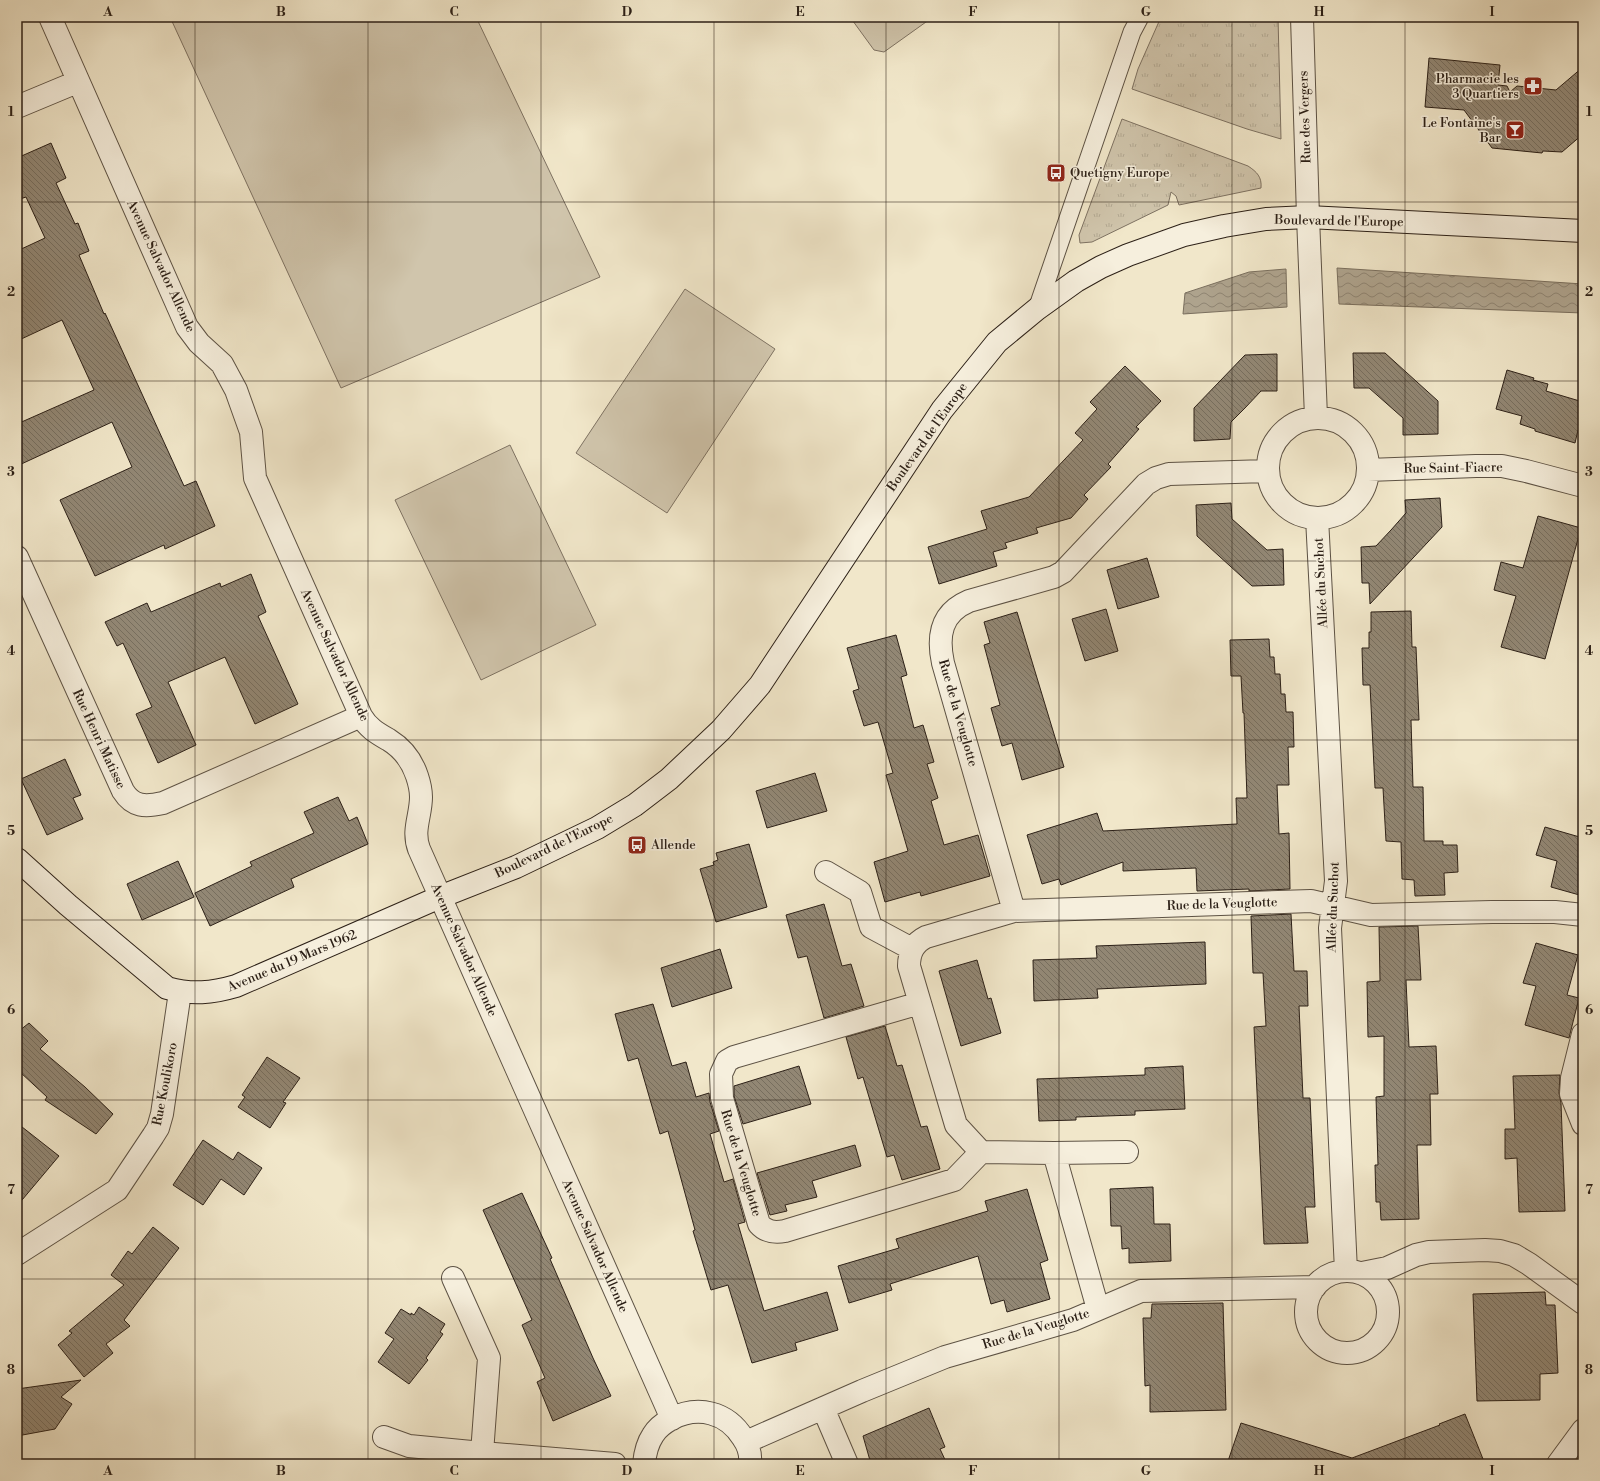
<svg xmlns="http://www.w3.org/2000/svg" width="1600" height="1481" viewBox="0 0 1600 1481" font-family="'Libre Bodoni',serif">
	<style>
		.grass { fill: url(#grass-tufts); stroke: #7e7262 }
		.garden { fill: #d0c5ac; stroke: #7e7262 }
		.water { fill: url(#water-waves); stroke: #7a6f5e }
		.building { fill: url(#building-back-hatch); stroke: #2c2017 }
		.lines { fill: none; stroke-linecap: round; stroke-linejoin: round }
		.lane-casing { stroke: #5d5244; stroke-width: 19 }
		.street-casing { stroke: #5d5244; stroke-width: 24 }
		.secondary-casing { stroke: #2c2017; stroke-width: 24 }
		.lane { stroke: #f6efdd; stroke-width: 17 }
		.street { stroke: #f6efdd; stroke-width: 22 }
		.secondary { stroke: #f6efdd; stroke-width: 22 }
		.grid { fill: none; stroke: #2c2017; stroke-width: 1; stroke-opacity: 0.55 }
		.labels { text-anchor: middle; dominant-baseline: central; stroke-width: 3; stroke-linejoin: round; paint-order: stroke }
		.poi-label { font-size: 13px; fill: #2c2017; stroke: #f6efdd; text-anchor: end }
		.street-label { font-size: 13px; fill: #2c2017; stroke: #f6efdd }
		.neatline { fill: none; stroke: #2c2017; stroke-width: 1.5 }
		.grid-label { font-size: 13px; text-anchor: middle; font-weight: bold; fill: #2c2017 }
	</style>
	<defs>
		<pattern id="grass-tufts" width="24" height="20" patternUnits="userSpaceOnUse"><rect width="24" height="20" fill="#d0c5ac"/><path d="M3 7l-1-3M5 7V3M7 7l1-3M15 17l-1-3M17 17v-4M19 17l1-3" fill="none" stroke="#b3a993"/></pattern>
		<pattern id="water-waves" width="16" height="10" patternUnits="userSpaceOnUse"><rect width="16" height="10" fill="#aea38d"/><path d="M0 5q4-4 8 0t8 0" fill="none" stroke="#8e8472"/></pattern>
		<pattern id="building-back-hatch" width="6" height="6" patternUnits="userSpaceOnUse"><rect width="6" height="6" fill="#928774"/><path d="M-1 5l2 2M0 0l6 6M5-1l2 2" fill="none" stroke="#776e5e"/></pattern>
	</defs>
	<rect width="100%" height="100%" fill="#f1e7ca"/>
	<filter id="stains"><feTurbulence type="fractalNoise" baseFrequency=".005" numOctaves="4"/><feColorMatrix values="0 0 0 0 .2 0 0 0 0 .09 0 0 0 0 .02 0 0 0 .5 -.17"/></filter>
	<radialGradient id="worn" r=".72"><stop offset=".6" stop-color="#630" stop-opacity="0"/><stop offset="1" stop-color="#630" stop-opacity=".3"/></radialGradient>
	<path class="grass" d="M 1161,17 L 1278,17 L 1281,139 L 1247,129 L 1132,89 L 1138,69 Z
		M 1122,119 L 1248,166 C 1257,172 1262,177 1261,188 L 1179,205 L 1176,196 L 1171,192 L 1168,205 L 1092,242 L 1080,243 L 1079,235 Z"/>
	<path class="garden" d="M 170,17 L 476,17 L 600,277 L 341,388 Z
		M 850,17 L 933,17 L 884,52 L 874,50 Z
		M 685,289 L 775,349 L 667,513 L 576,453 Z
		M 510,445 L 596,625 L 481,680 L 395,500 Z"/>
	<path class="water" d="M 1337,268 L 1583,284 L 1583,313 L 1339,304 Z
		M 1286,269 L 1287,307 L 1183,314 L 1185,293 L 1249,272 Z"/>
	<path class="building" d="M 1429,58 L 1500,65 L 1498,85 L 1507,86 L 1510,92 L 1517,86 L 1556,90 L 1583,67 L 1583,134 L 1562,152 L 1543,151 L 1542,153 L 1492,148 L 1464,110 L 1425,107 Z
		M 51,143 L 66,178 L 56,183 L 75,224 L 78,223 L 89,251 L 79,255 L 104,314 L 105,313 L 184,486 L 196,481 L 215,526 L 165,549 L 164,545 L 95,576 L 60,500 L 132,467 L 112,422 L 17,466 L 17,424 L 94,390 L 62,320 L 17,341 L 17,251 L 45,238 L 26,197 L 17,200 L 17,158 Z
		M 1353,353 L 1385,353 L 1438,401 L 1438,434 L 1403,435 L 1403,418 L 1369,388 L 1354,388 Z
		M 1277,354 L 1277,391 L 1261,391 L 1245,408 L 1231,422 L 1230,439 L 1194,441 L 1194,408 L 1245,355 Z
		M 1125,366 L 1161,401 L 1136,427 L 1139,429 L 1108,464 L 1111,467 L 1084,495 L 1088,499 L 1071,518 L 1036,528 L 1038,533 L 1005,543 L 1007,548 L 993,552 L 997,566 L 939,584 L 928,547 L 987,529 L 981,511 L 1029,497 L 1083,440 L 1075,433 L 1097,409 L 1090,402 Z
		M 1507,370 L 1534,378 L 1533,380 L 1548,384 L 1546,391 L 1583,402 L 1583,431 L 1578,430 L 1575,443 L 1535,431 L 1535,429 L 1520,424 L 1522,416 L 1496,409 Z
		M 1440,498 L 1442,527 L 1370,604 L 1369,583 L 1362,583 L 1361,547 L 1376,546 L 1391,530 L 1406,513 L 1405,500 Z
		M 1231,503 L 1232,519 L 1267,550 L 1283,549 L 1284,585 L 1252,586 L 1197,536 L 1196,505 Z
		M 1538,516 L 1581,528 L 1545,659 L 1501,647 L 1516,596 L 1494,590 L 1501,562 L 1523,568 Z
		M 1147,558 L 1159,597 L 1118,609 L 1107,570 Z
		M 251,574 L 266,612 L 258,616 L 298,704 L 255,724 L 225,657 L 168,682 L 196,745 L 158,763 L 136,714 L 152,707 L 123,643 L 117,646 L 105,622 L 147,603 L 151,612 L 220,583 L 221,587 Z
		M 1106,609 L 1118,651 L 1085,661 L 1072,619 Z
		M 1411,611 L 1412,647 L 1416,647 L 1419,720 L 1411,720 L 1413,787 L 1423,787 L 1424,841 L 1443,841 L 1443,845 L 1457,845 L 1458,872 L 1444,873 L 1445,895 L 1415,896 L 1414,880 L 1402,879 L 1401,842 L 1386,841 L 1383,788 L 1375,788 L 1370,685 L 1363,685 L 1362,648 L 1369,648 L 1369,632 L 1371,632 L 1371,612 Z
		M 1017,612 L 1064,767 L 1022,780 L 1012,743 L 1002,746 L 991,708 L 1000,705 L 984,645 L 990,643 L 984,622 Z
		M 896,635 L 907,675 L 901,677 L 914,728 L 923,725 L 934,762 L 927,764 L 938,798 L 931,801 L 944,845 L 978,835 L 990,876 L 921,896 L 920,892 L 885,902 L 874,862 L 908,851 L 886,775 L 893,773 L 878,722 L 864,726 L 853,691 L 859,689 L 847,648 Z
		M 1269,639 L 1270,657 L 1274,657 L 1275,674 L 1280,674 L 1281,694 L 1285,694 L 1286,712 L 1293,712 L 1294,747 L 1288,747 L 1289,785 L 1277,785 L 1279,834 L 1289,833 L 1290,889 L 1249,891 L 1249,889 L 1197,891 L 1196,868 L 1123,871 L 1123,862 L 1061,885 L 1059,879 L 1042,884 L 1027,835 L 1097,813 L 1103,831 L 1237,824 L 1236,798 L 1247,798 L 1244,713 L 1243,713 L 1241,676 L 1231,676 L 1230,640 Z
		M 65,759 L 81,795 L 73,798 L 83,819 L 47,835 L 21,779 Z
		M 815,773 L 827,811 L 767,828 L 756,791 Z
		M 338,797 L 349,821 L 357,817 L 368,844 L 291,879 L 294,887 L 210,926 L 195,893 L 252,866 L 250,862 L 314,833 L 304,812 Z
		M 1545,827 L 1583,838 L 1583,896 L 1551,887 L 1557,861 L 1536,855 Z
		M 749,844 L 767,907 L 716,922 L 700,869 L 714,865 L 713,862 L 718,860 L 716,853 Z
		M 178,861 L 194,897 L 142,920 L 127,884 Z
		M 824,904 L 842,966 L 851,964 L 864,1006 L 824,1018 L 807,956 L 798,958 L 786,915 Z
		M 1291,914 L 1294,971 L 1307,971 L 1308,1006 L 1299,1006 L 1303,1098 L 1310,1098 L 1315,1207 L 1305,1207 L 1308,1243 L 1264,1244 L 1254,1027 L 1266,1026 L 1263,973 L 1253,973 L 1251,916 Z
		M 1418,926 L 1421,980 L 1406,980 L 1409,1047 L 1436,1046 L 1438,1094 L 1430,1094 L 1431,1145 L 1417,1145 L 1419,1219 L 1381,1220 L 1380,1202 L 1376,1202 L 1375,1165 L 1378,1165 L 1376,1097 L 1384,1096 L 1384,1036 L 1368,1037 L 1367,982 L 1380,981 L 1379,927 Z
		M 1205,942 L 1206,984 L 1097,989 L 1098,998 L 1034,1001 L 1033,960 L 1097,958 L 1096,946 Z
		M 1536,943 L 1578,955 L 1567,995 L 1579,998 L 1569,1038 L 1525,1025 L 1536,986 L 1523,983 Z
		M 720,949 L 732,988 L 672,1007 L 661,968 Z
		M 977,960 L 988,999 L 991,998 L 1001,1033 L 961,1046 L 939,971 Z
		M 653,1004 L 672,1066 L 686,1062 L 696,1097 L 709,1093 L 710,1102 L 719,1131 L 710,1134 L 724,1182 L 733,1179 L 745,1222 L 738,1224 L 764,1311 L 827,1292 L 838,1330 L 795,1343 L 797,1350 L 752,1363 L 728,1285 L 711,1290 L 693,1231 L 695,1230 L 668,1131 L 660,1134 L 638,1058 L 628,1061 L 615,1014 Z
		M 29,1023 L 48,1041 L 40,1049 L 85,1087 L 113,1114 L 96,1134 L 45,1100 L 47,1097 L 20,1072 L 17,1075 L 17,1029 L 19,1031 Z
		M 885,1026 L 897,1066 L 902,1065 L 921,1127 L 927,1126 L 940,1169 L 902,1180 L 894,1155 L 887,1157 L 863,1077 L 858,1079 L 846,1037 Z
		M 267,1057 L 300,1078 L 283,1102 L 286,1103 L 270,1128 L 238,1107 L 245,1097 L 242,1095 Z
		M 799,1066 L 811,1104 L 743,1124 L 734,1096 L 734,1086 Z
		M 1183,1066 L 1185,1109 L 1135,1111 L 1135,1115 L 1076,1117 L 1076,1120 L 1039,1121 L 1037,1079 L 1145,1075 L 1145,1068 Z
		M 1560,1075 L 1559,1093 L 1561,1103 L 1565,1211 L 1519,1212 L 1517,1158 L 1505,1159 L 1505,1129 L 1515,1129 L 1513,1076 Z
		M 17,1123 L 59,1156 L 17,1206 Z
		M 203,1140 L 233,1160 L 238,1152 L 262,1168 L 244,1195 L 221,1179 L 203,1205 L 173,1185 Z
		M 855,1145 L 861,1166 L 812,1181 L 817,1197 L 785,1205 L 787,1211 L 770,1215 L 757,1173 Z
		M 1153,1187 L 1154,1224 L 1170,1224 L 1171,1261 L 1129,1263 L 1129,1248 L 1122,1249 L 1121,1226 L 1111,1226 L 1110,1189 Z
		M 1027,1189 L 1048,1260 L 1040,1263 L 1050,1299 L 1007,1312 L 1004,1300 L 991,1304 L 978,1256 L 890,1284 L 892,1290 L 849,1303 L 838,1266 L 899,1248 L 896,1239 L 988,1211 L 985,1201 Z
		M 522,1193 L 552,1258 L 550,1259 L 593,1358 L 611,1396 L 553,1421 L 537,1382 L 545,1378 L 522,1325 L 532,1320 L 483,1210 Z
		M 153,1227 L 179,1248 L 124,1320 L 130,1326 L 106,1344 L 113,1353 L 84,1377 L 58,1345 L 72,1333 L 69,1331 L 124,1285 L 111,1275 L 128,1251 L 132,1254 Z
		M 1545,1292 L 1546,1305 L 1555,1305 L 1558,1373 L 1540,1374 L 1540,1400 L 1477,1401 L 1473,1294 Z
		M 1223,1303 L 1226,1410 L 1150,1412 L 1150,1385 L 1145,1386 L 1143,1318 L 1151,1318 L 1152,1304 Z
		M 419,1307 L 445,1324 L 440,1332 L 443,1334 L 426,1358 L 428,1360 L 409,1384 L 378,1362 L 394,1339 L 385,1333 L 401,1309 L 411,1315 L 411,1313 L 414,1315 Z
		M 81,1380 L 61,1397 L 72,1404 L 55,1429 L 17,1436 L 17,1389 Z
		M 929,1408 L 945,1447 L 940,1449 L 947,1464 L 871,1464 L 863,1436 Z
		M 1465,1414 L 1485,1464 L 1227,1464 L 1241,1423 L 1352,1458 L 1440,1425 L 1439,1424 Z"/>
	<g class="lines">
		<defs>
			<path id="lane" d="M 1037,309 L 1132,32 L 1140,17"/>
			<path id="street" d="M 50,17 L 187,327 L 199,343 L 222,364 L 236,390 L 251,432 L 255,478 L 361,716 C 368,728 377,733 389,740 C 402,748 412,761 417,776 C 419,782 421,790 421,797 C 421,816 412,830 419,849 L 672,1419
				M 1302,17 L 1308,217 L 1316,417
				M 17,107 L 77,82
				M1268 468a50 50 0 1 1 100 0a50 50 0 1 1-100 0Z
				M 1368,470 L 1476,466 L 1502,466 L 1526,471 L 1583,486
				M 1317,518 L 1336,881 L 1330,928 L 1346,1271
				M 17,557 L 123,791 C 133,807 145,807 163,803 L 361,716
				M 826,872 L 860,892 L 871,927 L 912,949
				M 1014,911 L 1311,901 L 1371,915 L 1492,912 L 1555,912 L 1583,915
				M 920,1003 L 734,1057 L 727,1061 L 721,1074 L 722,1098 L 759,1224 C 766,1232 774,1233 785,1231 L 954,1180 L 981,1152
				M 1583,1034 L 1572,1078 L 1571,1094 L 1583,1124
				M 1054,1153 L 1127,1152
				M 17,1254 L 117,1190 L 153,1136 L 158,1128 L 162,1114 L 180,992
				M1306 1312a41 41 0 1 1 82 0a41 41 0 1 1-82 0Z
				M 1362,1273 L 1387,1268 L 1416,1255 L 1429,1252 L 1485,1250 L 1500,1251 L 1514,1255 L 1529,1264 L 1583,1303
				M 453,1278 L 489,1358 L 482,1453
				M 1098,1309 L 1054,1153 L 981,1152 L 956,1125 L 909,966 C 909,952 914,943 926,937 L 1014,911 L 943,663 C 937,635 941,613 969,601 L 1054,577 L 1063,572 L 1146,484 L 1156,478 L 1169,474 L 1267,471
				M 823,1408 L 847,1464
				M 384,1437 L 409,1446 L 482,1453 L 615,1464
				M 746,1442 L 862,1391 L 945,1357 L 1073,1320 L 1141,1291 L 1315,1287
				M 644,1464 C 645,1453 647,1444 653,1435 C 657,1428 664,1423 671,1419 C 698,1405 727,1412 743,1438 C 748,1445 751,1455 750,1464
				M 1558,1464 L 1583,1430"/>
			<path id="secondary" d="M 17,859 L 68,905 L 167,988 C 192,995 212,993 236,986 L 440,897 L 516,867 L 597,828 L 635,805 L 669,779 L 721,730 L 760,685 L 942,410 L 997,342 L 1037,309 L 1076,281 L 1101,267 L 1128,255 L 1184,235 L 1224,226 L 1266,219 L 1308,217 L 1583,231"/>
		</defs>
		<use href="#lane" class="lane-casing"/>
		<use href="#street" class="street-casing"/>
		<use href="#secondary" class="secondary-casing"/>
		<use href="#lane" class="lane"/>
		<use href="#street" class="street"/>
		<use href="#secondary" class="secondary"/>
	</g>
	<path class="grid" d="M 195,17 L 195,1464M 368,17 L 368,1464M 541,17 L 541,1464M 714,17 L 714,1464M 886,17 L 886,1464M 1059,17 L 1059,1464M 1232,17 L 1232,1464M 1405,17 L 1405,1464M 17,202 L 1583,202M 17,381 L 1583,381M 17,561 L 1583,561M 17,740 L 1583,740M 17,920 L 1583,920M 17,1100 L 1583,1100M 17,1279 L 1583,1279"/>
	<defs>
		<symbol id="pharmacy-square" viewBox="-11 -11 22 22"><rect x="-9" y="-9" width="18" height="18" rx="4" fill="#8f2418" stroke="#f6efdd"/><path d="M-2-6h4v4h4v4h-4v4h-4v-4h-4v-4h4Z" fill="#fff"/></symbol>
		<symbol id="bar-square" viewBox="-11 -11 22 22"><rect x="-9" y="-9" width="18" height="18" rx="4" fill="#8f2418" stroke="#f6efdd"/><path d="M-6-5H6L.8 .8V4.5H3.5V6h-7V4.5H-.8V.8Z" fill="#fff"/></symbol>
		<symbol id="bus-square" viewBox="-11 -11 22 22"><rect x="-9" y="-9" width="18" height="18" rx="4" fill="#8f2418" stroke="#f6efdd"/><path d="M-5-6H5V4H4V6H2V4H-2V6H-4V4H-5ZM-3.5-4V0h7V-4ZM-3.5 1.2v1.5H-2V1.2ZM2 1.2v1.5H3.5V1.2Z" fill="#fff"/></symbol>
	</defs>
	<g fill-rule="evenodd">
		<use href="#pharmacy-square" x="1522" y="75" width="22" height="22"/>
		<use href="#bar-square" x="1504" y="119" width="22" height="22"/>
		<use href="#bus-square" x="1045" y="162" width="22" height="22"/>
		<use href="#bus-square" x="626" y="834" width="22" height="22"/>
	</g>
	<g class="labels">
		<g class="poi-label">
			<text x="1519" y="79">Pharmacie les<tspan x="1519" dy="15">3 Quartiers</tspan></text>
			<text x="1501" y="123">Le Fontaine's<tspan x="1501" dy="15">Bar</tspan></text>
			<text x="1070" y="173" text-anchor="start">Quetigny Europe</text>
			<text x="651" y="845" text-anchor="start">Allende</text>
		</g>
		<g class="street-label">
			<text transform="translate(1305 117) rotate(-92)">Rue des Vergers</text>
			<text transform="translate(1339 221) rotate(1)">Boulevard de l'Europe</text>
			<text transform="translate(161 266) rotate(65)">Avenue Salvador Allende</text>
			<text transform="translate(927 437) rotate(-55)">Boulevard de l'Europe</text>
			<text transform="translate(1453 468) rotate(-1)">Rue Saint-Fiacre</text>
			<text transform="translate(1321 583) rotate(-93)">Allée du Suchot</text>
			<text transform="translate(335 655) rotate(65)">Avenue Salvador Allende</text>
			<text transform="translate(958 713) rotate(74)">Rue de la Veuglotte</text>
			<text transform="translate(99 739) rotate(65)">Rue Henri Matisse</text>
			<text transform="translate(554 846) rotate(-26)">Boulevard de l'Europe</text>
			<text transform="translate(1222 904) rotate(-2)">Rue de la Veuglotte</text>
			<text transform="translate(1333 907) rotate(-88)">Allée du Suchot</text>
			<text transform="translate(464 950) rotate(66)">Avenue Salvador Allende</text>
			<text transform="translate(292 961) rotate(-23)">Avenue du 19 Mars 1962</text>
			<text transform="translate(165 1084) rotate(-79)">Rue Koulikoro</text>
			<text transform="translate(741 1163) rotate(73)">Rue de la Veuglotte</text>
			<text transform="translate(595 1246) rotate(66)">Avenue Salvador Allende</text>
			<text transform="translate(1036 1329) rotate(-17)">Rue de la Veuglotte</text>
		</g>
	</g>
	<rect width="1600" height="1481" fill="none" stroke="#f1e7ca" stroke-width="44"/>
	<rect x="22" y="22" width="1556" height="1437" class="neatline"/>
	<g class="grid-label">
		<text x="108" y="16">A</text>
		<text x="281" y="16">B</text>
		<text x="454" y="16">C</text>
		<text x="627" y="16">D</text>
		<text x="800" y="16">E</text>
		<text x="973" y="16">F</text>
		<text x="1146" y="16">G</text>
		<text x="1319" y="16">H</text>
		<text x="1492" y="16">I</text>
		<text x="11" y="116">1</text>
		<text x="1589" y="116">1</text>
		<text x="11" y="296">2</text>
		<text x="1589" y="296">2</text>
		<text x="11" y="476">3</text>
		<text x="1589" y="476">3</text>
		<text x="11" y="655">4</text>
		<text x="1589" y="655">4</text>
		<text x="11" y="835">5</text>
		<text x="1589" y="835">5</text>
		<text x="11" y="1014">6</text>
		<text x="1589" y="1014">6</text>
		<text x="11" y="1194">7</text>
		<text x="1589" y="1194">7</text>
		<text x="11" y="1374">8</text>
		<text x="1589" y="1374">8</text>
		<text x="108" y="1475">A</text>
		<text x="281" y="1475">B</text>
		<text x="454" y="1475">C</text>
		<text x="627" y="1475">D</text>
		<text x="800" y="1475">E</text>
		<text x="973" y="1475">F</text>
		<text x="1146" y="1475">G</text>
		<text x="1319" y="1475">H</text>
		<text x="1492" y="1475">I</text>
	</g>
	<rect width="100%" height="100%" filter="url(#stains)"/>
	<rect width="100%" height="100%" fill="url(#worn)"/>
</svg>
